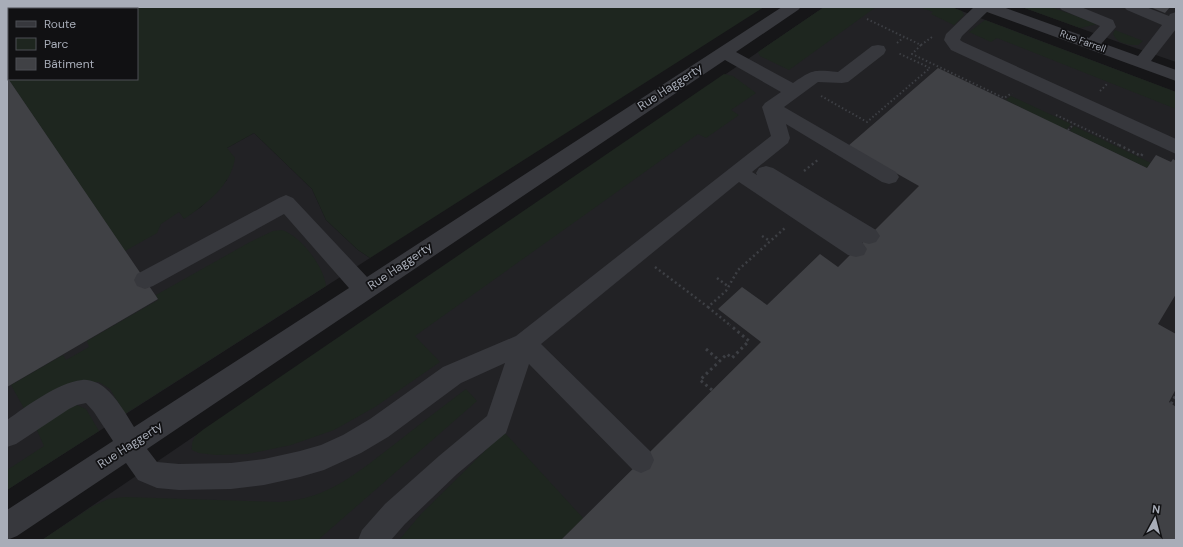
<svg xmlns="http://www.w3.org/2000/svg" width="1183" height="547" viewBox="0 0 1183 547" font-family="'DM Sans',sans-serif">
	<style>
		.built { fill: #222225 }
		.green { fill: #1e261f; fill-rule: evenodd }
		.building { fill: #404145 }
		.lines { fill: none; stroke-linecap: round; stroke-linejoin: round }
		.path-far2 { stroke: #3d3f44; stroke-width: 2; stroke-dasharray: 1.5 2.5; stroke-linecap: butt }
		.path-far1 { stroke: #3d3f44; stroke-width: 2.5; stroke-dasharray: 2 3; stroke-linecap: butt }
		.path { stroke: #3d3f44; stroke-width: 3; stroke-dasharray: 2.5 3.5; stroke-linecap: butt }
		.minor { fill: #37383d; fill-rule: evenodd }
		.labels { text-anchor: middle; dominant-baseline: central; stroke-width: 3.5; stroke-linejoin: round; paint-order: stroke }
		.far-street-label { font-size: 10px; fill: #a8adb8; stroke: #111113 }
		.street-label { font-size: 12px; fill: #a8adb8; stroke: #111113 }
	</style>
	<rect width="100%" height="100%" fill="#161618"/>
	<path class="built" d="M 824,7 L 951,7 L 1176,92 L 1176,540 L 42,540 Z
		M 1022,7 L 1176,7 L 1176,62 L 1121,43 Z
		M 7,77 L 9,79 L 78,79 L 184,218 L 201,207 L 227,180 L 227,148 L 254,133 L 312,189 L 326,220 L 358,250 L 370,258 L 7,490 Z"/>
	<path class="green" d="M 7,7 L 764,7 L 370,258 L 358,250 L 326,220 L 312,189 L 254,133 L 227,148 L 235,158 C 231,186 206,204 184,219 L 179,212 L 161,224 L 157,233 L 125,251 L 7,77 ZM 9,9 L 137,9 L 137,79 L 9,79 Z
		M 824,7 L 876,7 L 789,70 L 760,56 L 758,52 Z
		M 920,7 L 951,7 L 962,11 L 964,15 L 954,25 L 931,14 L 933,12 Z
		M 1022,7 L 1051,7 L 1098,24 L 1080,28 Z
		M 985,20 L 1176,92 L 1176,109 L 997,38 L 991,42 L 969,32 Z
		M 1115,30 L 1143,41 L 1138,45 C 1129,45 1117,44 1113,34 Z
		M 724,74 L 733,76 L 756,93 L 731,110 L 739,115 L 706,138 L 698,134 L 415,336 L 440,362 L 375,407 L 334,430 L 291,445 L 248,454 L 216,455 L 199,453 L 192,450 C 191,439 196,435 204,429 Z
		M 1011,96 L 1071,124 L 1066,130 L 1006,100 Z
		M 1074,126 L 1151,163 L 1147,168 L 1070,131 Z
		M 282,230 C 301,236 324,267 326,286 L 125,414 L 110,389 L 99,382 L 84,382 L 26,412 L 11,385 L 63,355 L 66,360 L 89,347 L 87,341 L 158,300 L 156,295 L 250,242 L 273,231 Z
		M 466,389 L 477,401 L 318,540 L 42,540 L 93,506 L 108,499 L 125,497 L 281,502 C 330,498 358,472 396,443 C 419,425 442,407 466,389 Z
		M 77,405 L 86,409 L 99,431 L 7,490 L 7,470 L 44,446 L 36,428 L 69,408 Z
		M 504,432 L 583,518 L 561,540 L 399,540 L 421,514 Z"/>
	<path class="building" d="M 1150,7 L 1170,7 L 1165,13 Z
		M 938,68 L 1147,168 L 1156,155 L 1171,162 L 1173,159 L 1176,161 L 1176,294 L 1158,324 L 1176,334 L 1176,389 L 1169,402 L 1176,407 L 1176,540 L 561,540 L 761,342 L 718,309 L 742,287 L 767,305 L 820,254 L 838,267 L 919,186 L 848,146 Z
		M 7,77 L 158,299 L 7,387 Z"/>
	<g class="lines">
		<path class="path-far2" d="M 867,19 L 921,45 L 912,54 L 1004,98 L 1012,93
			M 897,43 L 904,37
			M 921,45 L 932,37
			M 1100,91 L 1107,84
			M 821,96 L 867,122 L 930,68 L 898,53
			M 1056,115 L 1121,146
			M 1068,130 L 1074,124"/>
		<path class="path-far1" d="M 1119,145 L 1141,156 L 1144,152
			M 804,171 L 819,159
			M 762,236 L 770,241
			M 655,267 L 708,307 L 726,291 L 738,270 L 785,228
			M 717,278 L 729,287
			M 708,307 L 731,326"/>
		<path class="path" d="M 706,349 L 720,361
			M 712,390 L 700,380 L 727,354 L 732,358 L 749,341 L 730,325
			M 1171,404 L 1176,395"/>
		<path class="minor" d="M 782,7 L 801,7 L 798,10 L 736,52 L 793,83 C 814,69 813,70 838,72 L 872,46 L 878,45 L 884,46 L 886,50 L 884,54 L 848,82 L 842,83 L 818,82 L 784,107 L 896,172 L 899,177 L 896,182 L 889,184 L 882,182 L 786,124 L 790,138 L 788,143 L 752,172 L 757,175 L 756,173 L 759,168 L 766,166 L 773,168 L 876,230 L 880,236 L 876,242 L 869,244 L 862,242 L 867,249 L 864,255 L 856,257 L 848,255 L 739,182 L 541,344 L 650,451 L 654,460 L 650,469 L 641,473 L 632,469 L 529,364 L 506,433 L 457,474 L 405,524 L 391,540 L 358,540 L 362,530 L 385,504 L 439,456 L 487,416 L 505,363 L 461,383 L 388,437 L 361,453 L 324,470 L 300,477 L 264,485 L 231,489 L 179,490 L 157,488 L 138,480 L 126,463 L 17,536 L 7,540 L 7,510 L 113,441 L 94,412 L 86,403 L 77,405 L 69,409 L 16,444 L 7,447 L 7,420 C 27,406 57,383 82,380 C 90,379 99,383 105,388 C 117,398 126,414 134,427 L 349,288 L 284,214 L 153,286 L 145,289 L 137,286 L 134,280 L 137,274 L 279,198 L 286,195 L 293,198 L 367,277 ZM 725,60 L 781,92 L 765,103 L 762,107 L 771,136 L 516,336 L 443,367 L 370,419 L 343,435 L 321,445 L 300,451 L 264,459 L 231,463 L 179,464 L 157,462 L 147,449 Z
			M 974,7 L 1003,7 L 1089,38 L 1100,26 L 1062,10 L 1059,7 L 1081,7 L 1113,20 L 1116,27 L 1102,43 L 1138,56 L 1162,25 L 1127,10 L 1124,7 L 1146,7 L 1169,16 L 1170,14 L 1176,12 L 1176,29 L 1151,61 L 1176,70 L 1176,81 L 987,12 L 962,36 L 960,40 L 963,42 L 1176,139 L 1176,154 L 951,50 L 944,40 L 946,34 Z"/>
	</g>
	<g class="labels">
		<g class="far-street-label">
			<text transform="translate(1083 41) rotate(20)">Rue Farrell</text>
		</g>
		<g class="street-label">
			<text transform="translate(670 87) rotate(-33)">Rue Haggerty</text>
			<text transform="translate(400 266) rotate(-34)">Rue Haggerty</text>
			<text transform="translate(130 445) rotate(-33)">Rue Haggerty</text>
		</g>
	</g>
	<rect width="1183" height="547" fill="none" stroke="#a8adb8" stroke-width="16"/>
	<rect x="8" y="8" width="130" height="72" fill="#111113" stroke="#4d4f55"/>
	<rect x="16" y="21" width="20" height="6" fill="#37383d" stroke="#4d4f55"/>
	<text x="44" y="28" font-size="12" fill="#a8adb8">Route</text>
	<rect x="16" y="38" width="20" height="12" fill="#1e261f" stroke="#4d4f55"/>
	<text x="44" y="48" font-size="12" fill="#a8adb8">Parc</text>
	<rect x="16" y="58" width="20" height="12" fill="#404145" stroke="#4d4f55"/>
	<text x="44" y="68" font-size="12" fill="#a8adb8">Bâtiment</text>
	<g transform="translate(1155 519) rotate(7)" stroke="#111113" stroke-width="3" paint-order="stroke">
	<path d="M0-3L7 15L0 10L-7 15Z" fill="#a8adb8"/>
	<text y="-6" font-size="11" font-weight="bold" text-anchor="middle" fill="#a8adb8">N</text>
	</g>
</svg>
